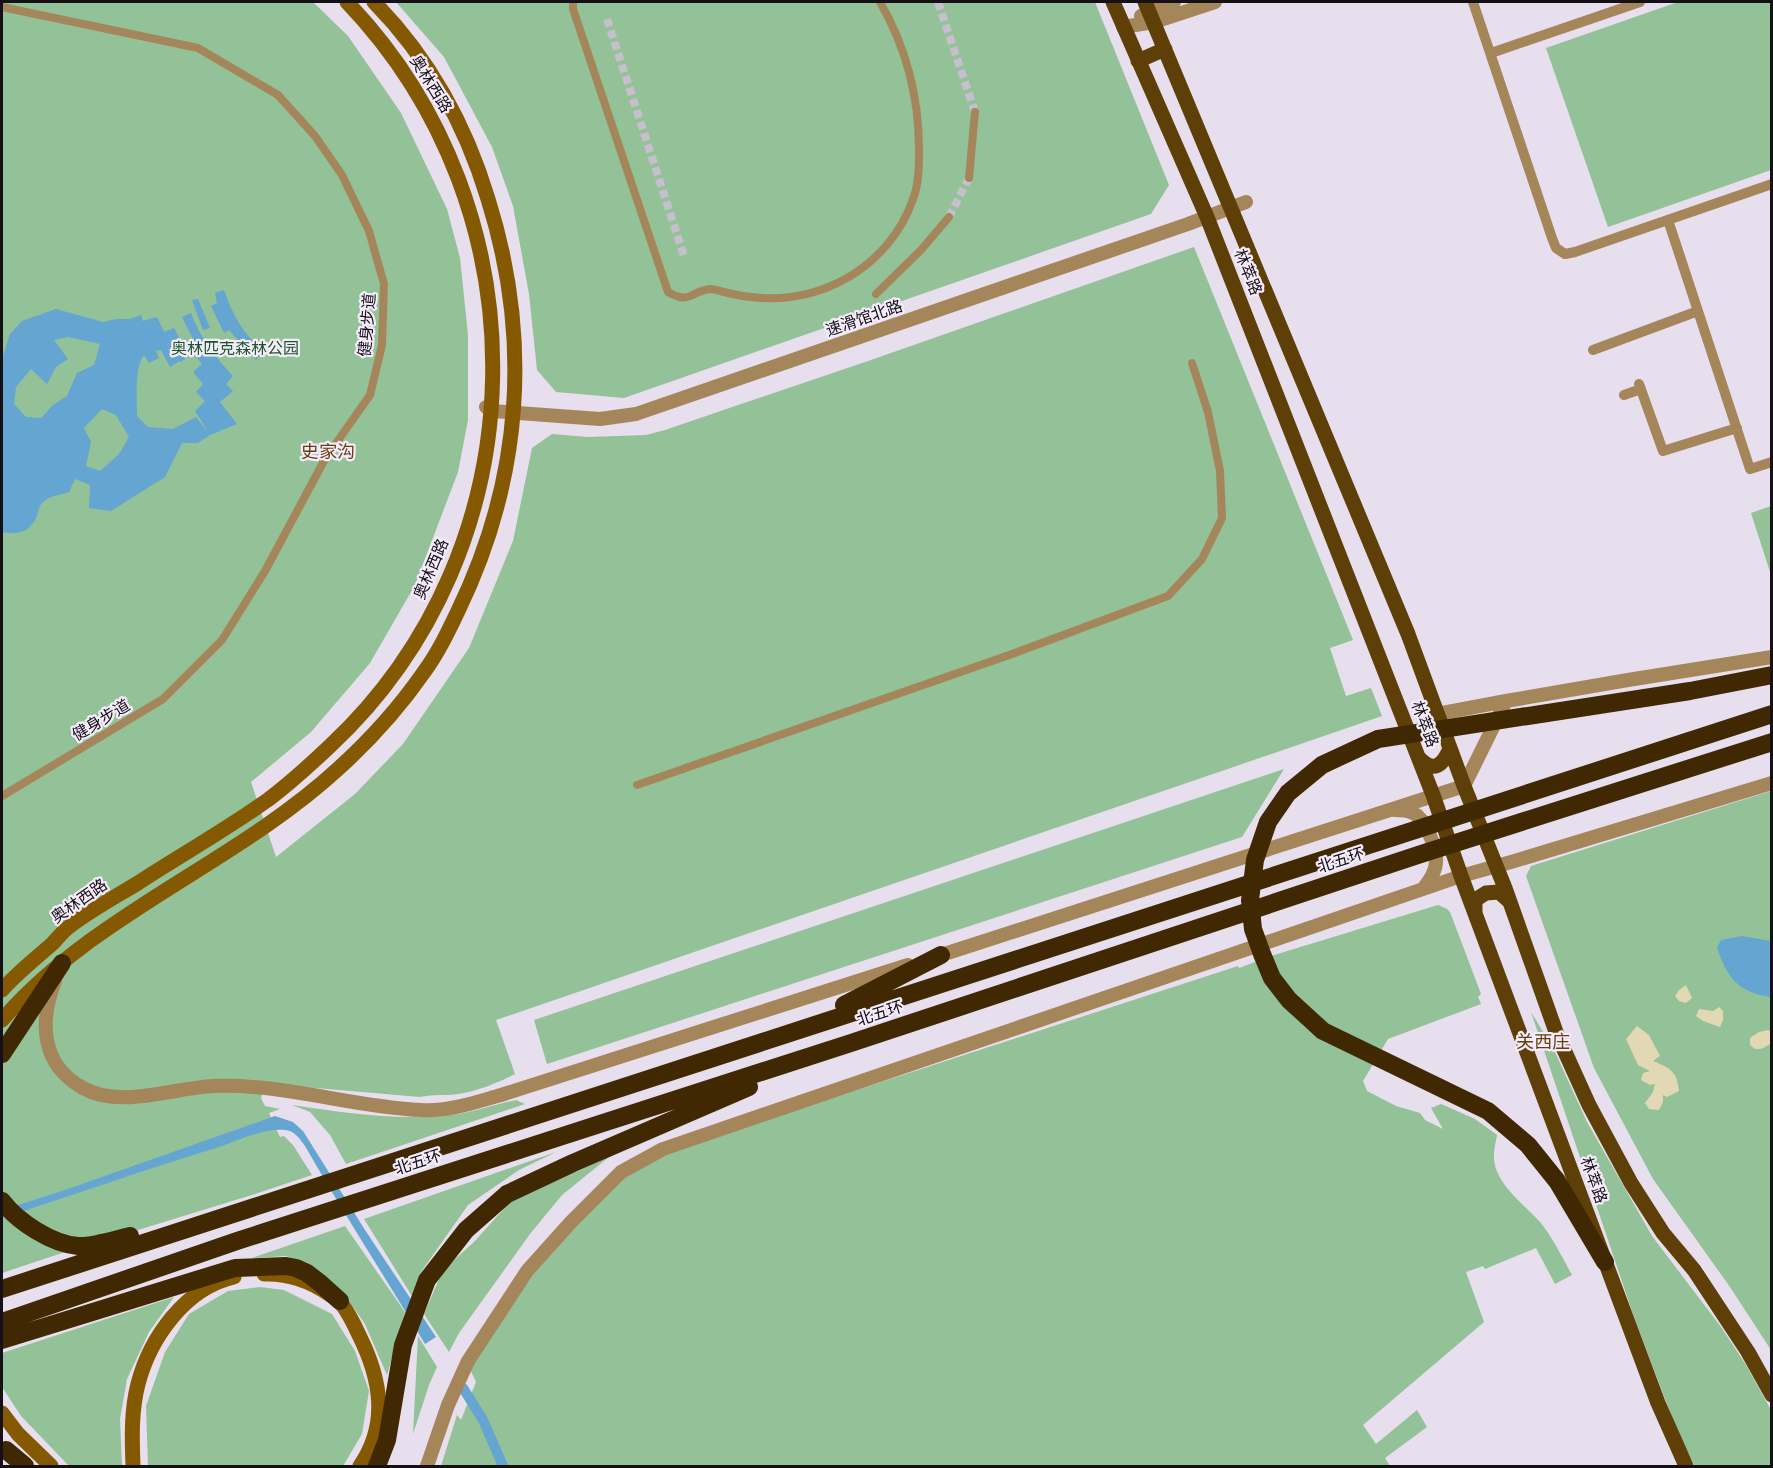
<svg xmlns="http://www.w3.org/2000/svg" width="1773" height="1468" viewBox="0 0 1773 1468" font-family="'Roboto Condensed','Noto Sans SC',sans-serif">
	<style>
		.green { fill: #93c198 }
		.sand { fill: #e2d9b4 }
		.water { fill: #64a5d2; fill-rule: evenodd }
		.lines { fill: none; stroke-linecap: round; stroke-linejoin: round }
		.canal { stroke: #64a5d2; stroke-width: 10 }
		.pedestrian-tunnel { stroke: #c7bfce; stroke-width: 8; stroke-dasharray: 8 4; stroke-linecap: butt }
		.pedestrian { stroke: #a5865b; stroke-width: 8 }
		.minor { stroke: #a5865b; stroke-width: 10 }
		.tertiary { stroke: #a5865b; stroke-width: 14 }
		.secondary { stroke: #855901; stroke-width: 15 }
		.primary { stroke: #5f3f08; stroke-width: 15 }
		.motorway { stroke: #402902; stroke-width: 18 }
		.labels { text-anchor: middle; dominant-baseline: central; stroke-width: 4.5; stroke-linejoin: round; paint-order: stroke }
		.street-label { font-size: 16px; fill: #141016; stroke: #f5ebfb }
		.park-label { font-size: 16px; fill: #195727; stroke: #f5ebfb }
		.neighbourhood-label { font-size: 18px; fill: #64400d; stroke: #f5ebfb }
	</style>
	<rect width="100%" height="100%" fill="#e7deee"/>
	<path class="green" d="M 2,2 L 313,2 L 348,36 L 401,113 L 447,209 L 460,258 L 468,335 L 468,420 L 458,472 L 415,585 L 370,663 L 311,732 L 251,782 L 276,857 L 355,794 L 403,744 L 469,648 L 513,541 L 532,448 L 552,434 L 587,437 L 646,435 L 665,430 L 868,361 L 1194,247 L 1353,640 L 1330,648 L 1346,696 L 1371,688 L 1382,716 L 496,1020 L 515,1074 C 495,1084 471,1094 448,1095 C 438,1095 430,1095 420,1097 L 304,1087 L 266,1082 L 261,1098 L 265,1106 L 280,1109 L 269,1113 L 280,1137 L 284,1136 L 293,1145 L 312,1175 L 255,1194 L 138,1230 L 107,1234 L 68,1251 L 2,1273 Z
		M 396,2 L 1095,2 L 1169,185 L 1151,214 L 624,398 L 556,392 L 537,370 L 529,294 L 513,206 L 492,147 L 444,57 Z
		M 1678,2 L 1771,2 L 1771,170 L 1608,227 L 1546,48 Z
		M 1771,506 L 1772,506 L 1771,575 L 1751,513 Z
		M 1284,769 L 1242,837 L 547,1064 L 534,1020 Z
		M 1771,791 L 1771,1350 L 1730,1287 L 1653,1179 L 1594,1068 L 1526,876 L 1531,866 Z
		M 1438,905 L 1447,909 L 1450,912 L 1481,994 L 1478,997 L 1481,1004 L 1388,1039 L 1363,1081 L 1367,1091 L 1396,1106 L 1420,1113 L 1425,1120 L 1443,1129 L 1431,1108 L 1441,1104 L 1475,1119 L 1497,1135 C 1496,1141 1494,1148 1494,1154 C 1492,1182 1524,1204 1540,1222 C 1553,1238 1562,1257 1572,1275 L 1555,1284 L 1536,1248 L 1485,1269 L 1483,1266 L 1466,1272 L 1484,1322 L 1363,1425 L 1376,1444 L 1417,1410 L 1427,1427 L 1385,1458 L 1390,1466 L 441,1466 L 457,1415 L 461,1420 L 476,1382 L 469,1367 L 531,1274 L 625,1173 L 666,1152 L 1238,966 L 1239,968 L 1271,956 Z
		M 1531,1012 L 1554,1050 L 1587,1122 L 1652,1236 L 1721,1327 L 1746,1365 L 1771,1410 L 1771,1466 L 1695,1466 L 1678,1433 L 1635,1320 Z
		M 516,1100 L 525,1104 L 346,1164 L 330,1135 L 310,1112 L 292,1105 C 347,1113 403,1122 458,1114 C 477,1111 497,1104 516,1100 Z
		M 556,1152 L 519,1170 L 468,1205 L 421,1272 L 412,1296 L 364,1219 Z
		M 609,1157 L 562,1195 L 530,1234 L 459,1333 L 449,1352 L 424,1314 L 443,1270 L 474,1242 L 511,1201 Z
		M 345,1226 L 405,1312 L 387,1375 L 365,1324 L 342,1291 L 305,1263 L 286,1256 L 252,1258 Z
		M 260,1287 L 284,1290 L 332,1314 L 355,1351 L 369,1391 L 362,1434 L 343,1466 L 148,1466 L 146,1406 L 165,1352 L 189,1314 L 228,1291 Z
		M 174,1297 L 149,1332 L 127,1379 L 120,1419 L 122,1466 L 69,1466 L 21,1416 L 2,1387 L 2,1353 Z
		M 418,1336 L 437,1367 L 429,1385 L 413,1434 Z"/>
	<path class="sand" d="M 1686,985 L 1692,998 L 1686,1003 L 1679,1001 L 1675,996 L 1679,990 Z
		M 1719,1007 L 1723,1011 L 1723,1020 L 1720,1027 L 1703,1021 L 1696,1016 L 1699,1009 L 1713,1011 Z
		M 1637,1026 L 1649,1035 L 1660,1056 L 1653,1061 C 1670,1068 1677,1071 1679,1091 L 1667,1097 L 1663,1095 L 1663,1102 L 1659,1110 L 1649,1109 L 1645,1103 L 1653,1092 L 1655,1084 L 1650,1085 L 1641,1080 L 1643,1073 L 1650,1071 L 1638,1065 L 1626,1039 Z
		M 1768,1030 L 1771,1032 L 1771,1055 L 1770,1054 L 1770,1044 C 1762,1049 1758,1052 1750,1045 L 1750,1038 L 1759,1032 Z"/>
	<path class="water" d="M 224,290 C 233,316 243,333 263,352 L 256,360 L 229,330 L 224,333 L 211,306 L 217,303 L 215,293 Z
		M 198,299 L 210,328 L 203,330 L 192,300 Z
		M 56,309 L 103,322 L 117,319 L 130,319 L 141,315 L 143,321 L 157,317 L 164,332 L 174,328 L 189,356 L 181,362 L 180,361 L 170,367 L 161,350 L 156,351 L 159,358 L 149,363 L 144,355 C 134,368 137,399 137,416 L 148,427 L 173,429 L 196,417 L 208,432 L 195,411 L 205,401 L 196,392 L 203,384 L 193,372 L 202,364 L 194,354 L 199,351 L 182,317 L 191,313 C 200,338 215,357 233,376 L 226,384 L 233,391 L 220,402 L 237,424 L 210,435 L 198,443 L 182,443 L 165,477 L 111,511 L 89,508 L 90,485 L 75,479 L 69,492 C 60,495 48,496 42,503 C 39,506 38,512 37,516 C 30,533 17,535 2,532 L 2,359 L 10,334 L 22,321 ZM 68,337 L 100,344 L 94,365 L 77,373 L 67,396 L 53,405 L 41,418 L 26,417 L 14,404 L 16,387 L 31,369 L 47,384 L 56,367 L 68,359 L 54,340 ZM 102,409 L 116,415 L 129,437 L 119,454 L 100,471 L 86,466 L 91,442 L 84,428 Z
		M 1742,936 L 1771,941 L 1771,997 C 1738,992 1728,979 1717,948 L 1721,940 Z
		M 275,1116 L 293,1122 L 303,1131 L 365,1230 L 436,1337 L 425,1344 C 386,1278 343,1213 305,1146 C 300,1139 294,1130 285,1130 C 263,1128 239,1140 219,1147 C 146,1169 74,1195 2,1218 L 2,1210 L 65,1190 Z"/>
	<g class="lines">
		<path class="canal" d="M 463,1388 L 483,1420 L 503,1466"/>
		<path class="pedestrian-tunnel" d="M 938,2 L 975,112
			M 607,19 L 684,256
			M 949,217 L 969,178"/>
		<path class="pedestrian" d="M 573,2 L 573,9 L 668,292 C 690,305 691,291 710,289 C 714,289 720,291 724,292 C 766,303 808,300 847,278 C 877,261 902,232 913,199 C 919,184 919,166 919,150 C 919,97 906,47 880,2
			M 2,7 L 198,48 L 278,95 L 315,136 L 342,175 L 369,231 L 384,284 L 382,345 L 370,395 L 325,459 L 265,571 L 222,640 L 163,699 L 2,796
			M 969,178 L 975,112
			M 876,294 L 921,250 L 949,217
			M 637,785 L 1015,653 L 1168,596 L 1202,559 L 1222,518 L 1220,471 L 1208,412 L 1192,363"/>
		<path class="minor" d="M 1473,2 L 1552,238 L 1556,248 L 1565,254 L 1575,252 L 1772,184
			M 1491,53 L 1640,2
			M 1668,220 L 1750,469 L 1772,462
			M 1593,350 L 1698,311
			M 1639,384 L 1663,451 L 1737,428
			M 1624,395 L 1641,389"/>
		<path class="tertiary" d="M 1141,16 L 1149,11 L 1174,2
			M 1123,27 L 1154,22 L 1215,2
			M 486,407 L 492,411 L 600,419 L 636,414 L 1188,224 L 1246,202
			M 1437,714 L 1506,701
			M 1394,810 C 1400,810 1408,810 1413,813 C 1425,818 1435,845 1436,858 C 1437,870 1430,880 1423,889
			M 932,958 L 1464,786 L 1506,701 L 1628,680 L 1772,657
			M 55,981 C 39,1022 41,1065 83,1088 C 120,1109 173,1088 213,1086 C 283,1083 351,1107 421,1110 C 448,1112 476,1102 501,1095 L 908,965
			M 427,1466 L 448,1405 L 468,1361 L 527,1271 L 571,1222 L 621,1172 L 663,1149 L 1461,876 L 1511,862 L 1772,783"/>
		<path class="secondary" d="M 2,990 C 17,973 35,959 52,944 C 58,938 63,931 70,926 C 91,910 115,897 138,883 C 181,855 227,829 269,799 C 290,783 311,764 330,746 C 542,548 546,210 347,2
			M 2,1020 C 96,912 235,864 339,768 C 371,739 399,708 424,672 C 438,653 448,632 458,611 C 522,479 532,339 488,199 C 466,126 428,57 374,2
			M 264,1274 C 288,1273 310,1281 329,1294 C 333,1297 338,1299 341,1303 C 348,1312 354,1324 359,1335 C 381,1379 389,1424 360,1466
			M 2,1413 L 18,1434 L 51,1466
			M 133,1466 C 132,1439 131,1411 138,1384 C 150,1338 185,1288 234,1277"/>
		<path class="primary" d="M 1113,2 L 1207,217 L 1433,795 L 1461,876 L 1658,1403 L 1686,1466
			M 1145,2 L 1408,634 L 1464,786 L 1505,888 L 1556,1032 L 1589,1105 L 1631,1183 L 1663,1233 L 1694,1270 L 1748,1352 L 1772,1395
			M 1138,61 L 1165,49
			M 1419,758 C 1434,773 1442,766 1450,749
			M 1475,912 L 1475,900 L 1486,893 L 1499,892 L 1510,902"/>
		<path class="motorway" d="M 844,1005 L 941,955
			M 2,1054 L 62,963
			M 2,1201 C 18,1222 52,1244 78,1246 C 91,1247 117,1239 130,1236
			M 1605,1262 L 1557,1181 L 1528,1145 L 1488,1111 L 1323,1031 L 1289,1000 L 1272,978 L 1262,954 L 1253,929 L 1250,900 L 1255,860 L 1268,822 L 1288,793 L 1322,765 L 1378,739 L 1690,691 L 1772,675
			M 2,1289 C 590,1093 1183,910 1772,714
			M 2,1322 L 237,1241 L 851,1043 L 1418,855 L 1772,742
			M 2,1340 L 235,1268 L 286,1266 L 296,1268 L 307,1273 L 320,1283 L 340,1301
			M 6,1450 L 25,1466
			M 377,1466 L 387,1440 L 403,1345 L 427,1280 L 466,1230 L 507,1194 L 573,1163 L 749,1087"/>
	</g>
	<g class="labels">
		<g class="street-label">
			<text transform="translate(431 84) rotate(58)">奥林西路</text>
			<text transform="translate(1248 272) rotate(68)">林萃路</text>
			<text transform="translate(864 318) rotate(-19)">速滑馆北路</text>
			<text transform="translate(367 325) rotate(-85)">健身步道</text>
			<text transform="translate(431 569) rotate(-67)">奥林西路</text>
			<text transform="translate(101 720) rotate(-31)">健身步道</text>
			<text transform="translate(1425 724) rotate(69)">林萃路</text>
			<text transform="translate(1341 860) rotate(-18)">北五环</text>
			<text transform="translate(79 901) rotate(-35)">奥林西路</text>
			<text transform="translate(880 1013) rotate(-18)">北五环</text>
			<text transform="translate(418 1162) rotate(-18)">北五环</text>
			<text transform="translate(1594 1180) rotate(70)">林萃路</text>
		</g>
		<g class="park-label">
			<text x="235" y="348">奥林匹克森林公园</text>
		</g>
		<g class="neighbourhood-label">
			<text x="328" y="451">史家沟</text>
			<text x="1543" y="1041">关西庄</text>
		</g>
	</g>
	<rect width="1773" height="1468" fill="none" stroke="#141016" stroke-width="6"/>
</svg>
